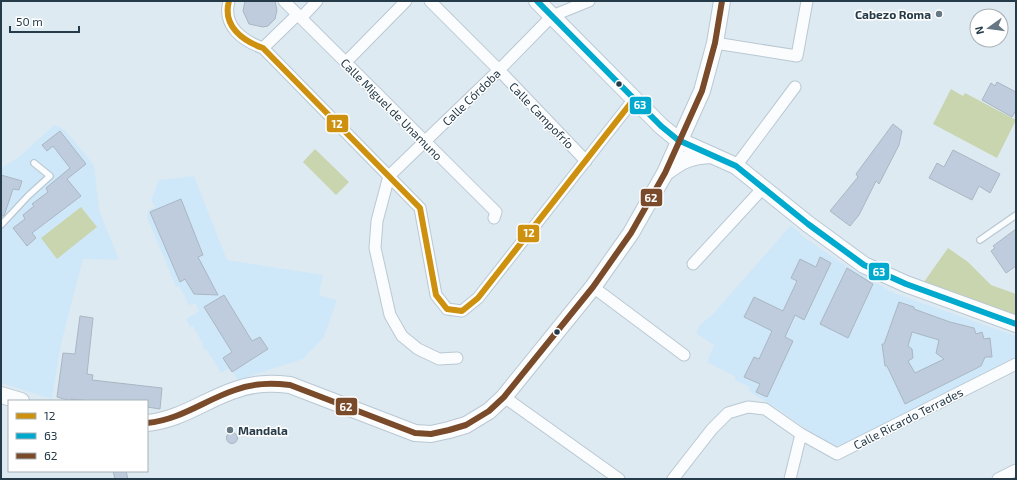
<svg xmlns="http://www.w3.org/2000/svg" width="1017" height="480" viewBox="0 0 1017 480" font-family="'Exo 2',sans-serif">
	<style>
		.built { fill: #cfe8f9 }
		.green { fill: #c8d5ae }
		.building { fill: #beccdd; stroke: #aab6c2; fill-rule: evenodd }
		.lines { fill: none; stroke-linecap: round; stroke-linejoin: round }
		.lane-casing { stroke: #b9c8d3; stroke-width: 8 }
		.street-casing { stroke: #b9c8d3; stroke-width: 13 }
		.secondary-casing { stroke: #b9c8d3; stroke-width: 18 }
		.lane { stroke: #fafcfd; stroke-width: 5.5 }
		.street { stroke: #fafcfd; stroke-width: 11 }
		.secondary { stroke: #fafcfd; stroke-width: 16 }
		.bus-1-casing { stroke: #fff; stroke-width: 9 }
		.bus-2-casing { stroke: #fff; stroke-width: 9 }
		.bus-3-casing { stroke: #fff; stroke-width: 9 }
		.bus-1 { stroke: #cd910f; stroke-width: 6 }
		.bus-2 { stroke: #00a9ce; stroke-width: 6 }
		.bus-3 { stroke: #7a4b2a; stroke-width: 6 }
		.poi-dot { fill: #667884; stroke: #fff; stroke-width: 1.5 }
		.bus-dot { fill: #253b49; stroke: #fff; stroke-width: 1.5 }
		.labels { text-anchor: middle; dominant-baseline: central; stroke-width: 3; stroke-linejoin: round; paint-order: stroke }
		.poi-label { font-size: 12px; font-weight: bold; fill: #253b49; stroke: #fff; text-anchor: end }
		.street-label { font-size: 12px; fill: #253b49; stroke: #fff }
		.line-badge { stroke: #fff; stroke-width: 1.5 }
		.badge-label { font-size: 11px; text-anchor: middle; font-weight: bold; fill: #fff }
	</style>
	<rect width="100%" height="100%" fill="#deeaf2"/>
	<path class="built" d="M 54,125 L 65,130 L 94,165 L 99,210 L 119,260 L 83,259 L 61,344 L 52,399 L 1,383 L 1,168 L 19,157 Z
		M 194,176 L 227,260 L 323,275 L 319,295 L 337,300 L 324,337 L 303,359 L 238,380 L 230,368 L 221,373 L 206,349 L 204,350 L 202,346 L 203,344 L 193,326 L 190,327 L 186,319 L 199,311 L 196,304 L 189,305 L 179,286 L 176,287 L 147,217 L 149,210 L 155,207 L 151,200 L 159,180 Z
		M 791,225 L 805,238 L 843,264 L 894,293 L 1016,336 L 1016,357 L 839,447 L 832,447 L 779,410 L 749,391 L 750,387 L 734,380 L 736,377 L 707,362 L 714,345 L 696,333 L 699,326 L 713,314 Z"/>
	<path class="green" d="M 951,89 L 963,96 L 965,93 L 1016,120 L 997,158 L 933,124 Z
		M 315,149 L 349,182 L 336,195 L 303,162 Z
		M 81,207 L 97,227 L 57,259 L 41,238 Z
		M 948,248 L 968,262 L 991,285 L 1016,294 L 1016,324 L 919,289 Z"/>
	<path class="building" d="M 245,1 L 275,1 L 277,10 L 275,19 L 268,26 L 263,27 L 249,24 L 243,11 Z
		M 997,82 L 1016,92 L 1016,110 L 1012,117 L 982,100 L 991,83 L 995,86 Z
		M 893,124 L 902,131 L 899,145 L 879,184 L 876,181 L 859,215 L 850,226 L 830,211 L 858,177 L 856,174 Z
		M 60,131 L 86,164 L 67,179 L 81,196 L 32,233 L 36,238 L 27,246 L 13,228 L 25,219 L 23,215 L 34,206 L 32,204 L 48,192 L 46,188 L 70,168 L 53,146 L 47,151 L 42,145 Z
		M 953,150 L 1000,174 L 990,193 L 979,186 L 972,200 L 929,178 L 937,163 L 944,167 Z
		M 1,175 L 22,181 L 19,190 L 13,189 L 4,216 L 1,216 Z
		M 181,199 L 203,255 L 198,257 L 218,295 L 194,294 L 185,279 L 180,282 L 150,212 Z
		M 1016,229 L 1016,266 L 1006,273 L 991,251 L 995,248 L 993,246 Z
		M 820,257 L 831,263 L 804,320 L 795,315 L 785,337 L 793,341 L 767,397 L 756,392 L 760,384 L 744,377 L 754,357 L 759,359 L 772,331 L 744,317 L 754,297 L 783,311 L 797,281 L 791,278 L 800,259 L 816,267 Z
		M 847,268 L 873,284 L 848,338 L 820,324 Z
		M 224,295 L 252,341 L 260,337 L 268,349 L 232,372 L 223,358 L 232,352 L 204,307 Z
		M 899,302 L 914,307 L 914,309 L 950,322 L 974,328 L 976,334 L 982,332 L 984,339 L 990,338 L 992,357 L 985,357 L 981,366 L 905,404 L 887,366 L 885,366 L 882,344 L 884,344 ZM 912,332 L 939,340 L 936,353 L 944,359 L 915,373 L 908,361 L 913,358 L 912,349 L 908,346 Z
		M 80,316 L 93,318 L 87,374 L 93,375 L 92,380 L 162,388 L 160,409 L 147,407 L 147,401 L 90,401 L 71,399 L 71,401 L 57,397 L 63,353 L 75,354 Z
		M226.5 438a5.5 5.5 0 1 1 11 0a5.5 5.5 0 1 1-11 0Z
		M 113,471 L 126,471 L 128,479 L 115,479 Z"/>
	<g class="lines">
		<defs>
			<path id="lane" d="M 1,225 L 28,196 L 50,176 L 34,163
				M 980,240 L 1016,215"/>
			<path id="street" d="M 229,1 C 222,26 243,41 263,48 L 420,208 L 436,295 L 447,309 L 462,311 L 478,298 L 634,99
				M 284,1 L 496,212 L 494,218
				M 430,1 L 499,70 L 586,161
				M 301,18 L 317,1
				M 715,43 L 797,56 L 807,1
				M 263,48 L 297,15
				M 346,62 L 406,1
				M 736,166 L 795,87
				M 693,264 L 763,188
				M 593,287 L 684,355
				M 457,358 L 439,359 L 418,349 L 402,336 L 390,315 L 375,248 L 377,221 L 389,176 L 499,70 L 552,16 L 589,1
				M 504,397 L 619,479
				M 673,479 L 712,429 L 728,413 L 748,407 L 765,409 L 801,434 L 837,454 L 1016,364
				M 790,479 L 801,434
				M 998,479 L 1016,470"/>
			<path id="secondary" d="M 537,1 L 661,126 L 678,140 L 736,166 L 808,224 L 864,265 L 906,284 L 1016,324
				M 665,173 C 682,160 690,156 712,155
				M 1,395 L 21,401
				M 147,423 C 180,420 205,400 235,390 C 254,383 271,383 290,385 L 415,433 L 431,434 L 449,430 L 466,425 L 489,411 L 504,397 L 593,287 L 631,233 L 665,173 L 702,91 L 715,43 L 722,1"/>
		</defs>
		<use href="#lane" class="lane-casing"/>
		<use href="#street" class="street-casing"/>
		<use href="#secondary" class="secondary-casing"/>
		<use href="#lane" class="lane"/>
		<use href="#street" class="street"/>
		<use href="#secondary" class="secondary"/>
		<defs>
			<path id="bus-1" d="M 229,1 C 222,26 243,41 263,48 L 420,208 L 436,295 L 447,309 L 462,311 L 478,298 L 634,99"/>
			<path id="bus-2" d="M 537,1 L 661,126 L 678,140 L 736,166 L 808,224 L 864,265 L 906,284 L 1016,324"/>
			<path id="bus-3" d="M 147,423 C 180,420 205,400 235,390 C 254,383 271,383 290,385 L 415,433 L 431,434 L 449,430 L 466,425 L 489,411 L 504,397 L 593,287 L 631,233 L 665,173 L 702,91 L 715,43 L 722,1"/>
		</defs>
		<use href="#bus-1" class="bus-1-casing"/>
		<use href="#bus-2" class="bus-2-casing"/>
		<use href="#bus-3" class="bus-3-casing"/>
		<use href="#bus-1" class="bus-1"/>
		<use href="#bus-2" class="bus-2"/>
		<use href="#bus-3" class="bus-3"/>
	</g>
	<g class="poi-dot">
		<circle cx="939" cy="14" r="4"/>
		<circle cx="230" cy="430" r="4"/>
	</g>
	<g class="bus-dot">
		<circle cx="619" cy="84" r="3.5"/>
		<circle cx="557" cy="332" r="3.5"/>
	</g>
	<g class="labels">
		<g class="poi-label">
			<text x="931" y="14">Cabezo Roma</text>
			<text x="238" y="430" text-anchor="start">Mandala</text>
		</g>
		<g class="street-label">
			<text transform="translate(471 97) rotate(-44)">Calle Córdoba</text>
			<text transform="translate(392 109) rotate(45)">Calle Miguel de Unamuno</text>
			<text transform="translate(542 115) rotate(46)">Calle Campofrío</text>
			<text transform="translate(908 418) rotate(-27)">Calle Ricardo Terrades</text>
		</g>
	</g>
	<g class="line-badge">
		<rect x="629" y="96" width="23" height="19" rx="4" fill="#00a9ce"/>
		<rect x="326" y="114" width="23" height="19" rx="4" fill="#cd910f"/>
		<rect x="640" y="188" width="23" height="19" rx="4" fill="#7a4b2a"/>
		<rect x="517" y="224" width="23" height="19" rx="4" fill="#cd910f"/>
		<rect x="868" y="262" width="22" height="19" rx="4" fill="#00a9ce"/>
		<rect x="335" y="397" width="23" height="19" rx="4" fill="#7a4b2a"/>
	</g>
	<g class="badge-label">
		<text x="640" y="109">63</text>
		<text x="337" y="128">12</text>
		<text x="651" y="202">62</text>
		<text x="529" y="237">12</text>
		<text x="879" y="276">63</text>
		<text x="346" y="411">62</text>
	</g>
	<rect width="1017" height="480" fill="none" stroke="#253b49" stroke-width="4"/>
	<rect x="8" y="400" width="140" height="72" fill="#ffffff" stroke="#a8b1b6"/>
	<rect x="16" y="413" width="20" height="6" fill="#cd910f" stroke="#a8b1b6"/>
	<text x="44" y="420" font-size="12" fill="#253b49">12</text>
	<rect x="16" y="433" width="20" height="6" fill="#00a9ce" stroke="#a8b1b6"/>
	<text x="44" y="440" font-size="12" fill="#253b49">63</text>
	<rect x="16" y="453" width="20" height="6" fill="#7a4b2a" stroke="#a8b1b6"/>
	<text x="44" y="460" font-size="12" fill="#253b49">62</text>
	<g transform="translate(989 28) rotate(256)"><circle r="19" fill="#ffffff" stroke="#a8b1b6"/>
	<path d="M0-3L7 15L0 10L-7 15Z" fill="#667884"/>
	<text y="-6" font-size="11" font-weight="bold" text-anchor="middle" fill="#253b49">N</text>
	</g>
	<path d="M10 26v6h69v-6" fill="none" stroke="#253b49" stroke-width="2"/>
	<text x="16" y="26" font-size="12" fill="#253b49" stroke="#ffffff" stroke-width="3" paint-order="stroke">50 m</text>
</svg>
